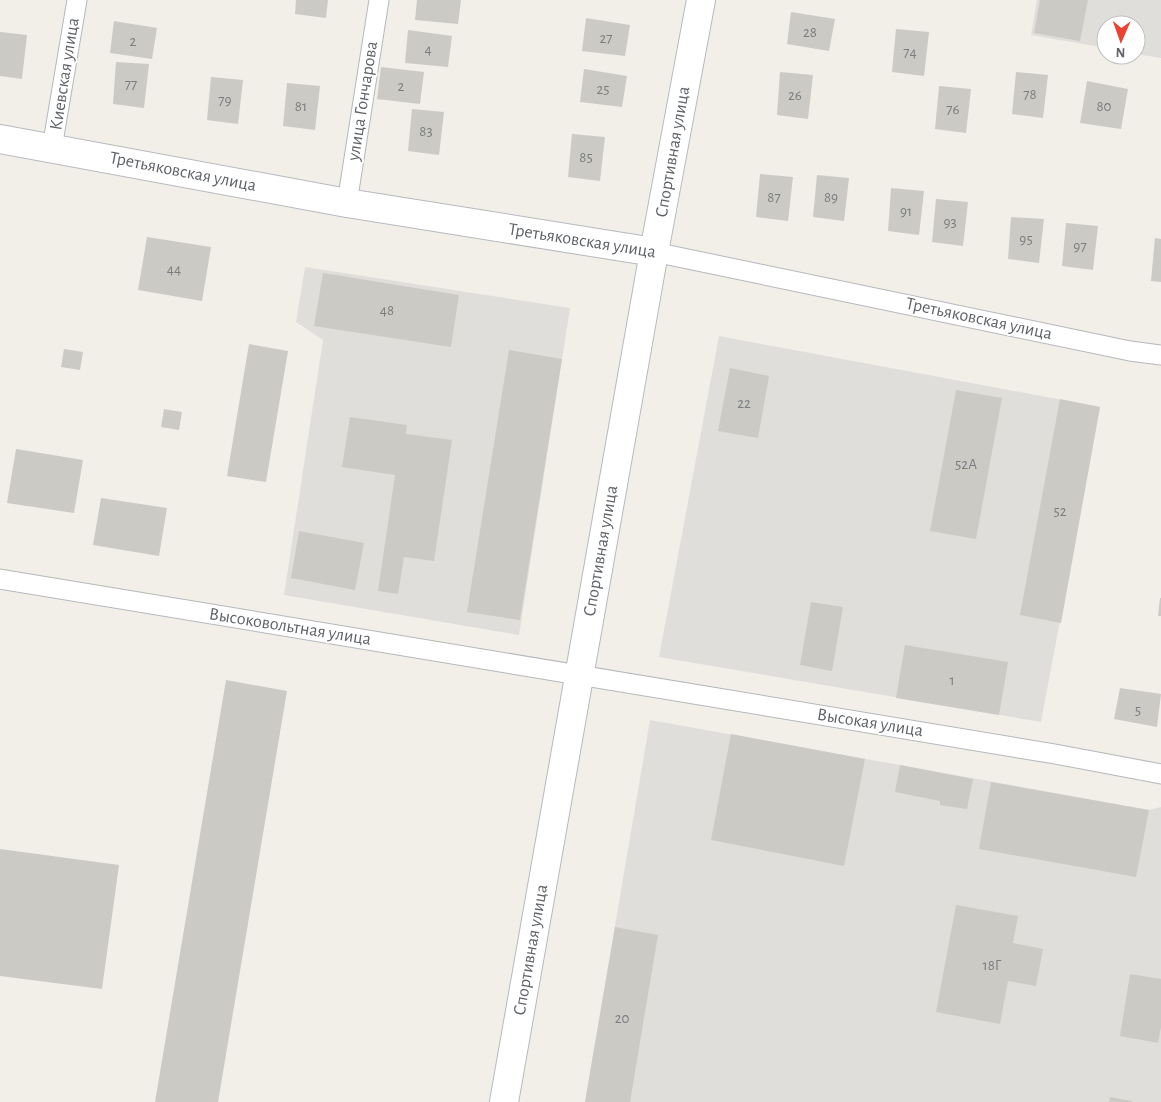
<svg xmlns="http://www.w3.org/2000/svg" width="1161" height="1102" viewBox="0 0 1161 1102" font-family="'Alegreya Sans',sans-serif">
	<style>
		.industrial { fill: #e0deda }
		.building { fill: #cccac5 }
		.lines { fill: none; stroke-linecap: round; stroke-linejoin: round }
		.street-casing { stroke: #b5b8bc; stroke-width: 21 }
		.secondary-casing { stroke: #b6babf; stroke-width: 30 }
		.street { stroke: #fff; stroke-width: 19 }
		.secondary { stroke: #fff; stroke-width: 28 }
		.labels { text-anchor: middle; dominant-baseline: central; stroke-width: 4; stroke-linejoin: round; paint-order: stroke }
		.number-label { font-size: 15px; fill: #7a7d7f }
		.street-label { font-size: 18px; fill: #5f6368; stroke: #fff }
	</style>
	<rect width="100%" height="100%" fill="#f1efe8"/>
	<path class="industrial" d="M 1037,0 L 1161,0 L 1161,58 L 1136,54 L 1136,25 L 1106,25 L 1106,48 L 1031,35 Z
		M 305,267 L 570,308 L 519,635 L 284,595 L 323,340 L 296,322 Z
		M 719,336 L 1100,407 L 1041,722 L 659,657 Z
		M 650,720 L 1149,810 L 1161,807 L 1161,1102 L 585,1102 Z"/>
	<path class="building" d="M 296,0 L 328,0 L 326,18 L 295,14 Z
		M 417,0 L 461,0 L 458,24 L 415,20 Z
		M 1040,0 L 1088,0 L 1080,41 L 1034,33 Z
		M 791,12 L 835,19 L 829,51 L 787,44 Z
		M 586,18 L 630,25 L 625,56 L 582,51 Z
		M 114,21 L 157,28 L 152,59 L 110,53 Z
		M 896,29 L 929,32 L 924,76 L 892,72 Z
		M 408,30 L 452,36 L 448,67 L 405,63 Z
		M 0,32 L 27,35 L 22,79 L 0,76 Z
		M 116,62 L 149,64 L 144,108 L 113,104 Z
		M 381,67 L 424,72 L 420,104 L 377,99 Z
		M 584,69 L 627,76 L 622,107 L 580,102 Z
		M 780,72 L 813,75 L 808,119 L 777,115 Z
		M 1016,72 L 1048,75 L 1043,118 L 1012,114 Z
		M 211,77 L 243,80 L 238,124 L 207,120 Z
		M 1087,81 L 1128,89 L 1121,129 L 1080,123 Z
		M 287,83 L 320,86 L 315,130 L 283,126 Z
		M 939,86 L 971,89 L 966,133 L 935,129 Z
		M 412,109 L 444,112 L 439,155 L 408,151 Z
		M 572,134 L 605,137 L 600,181 L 568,177 Z
		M 760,174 L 793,177 L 788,221 L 756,217 Z
		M 817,175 L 849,178 L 844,221 L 813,217 Z
		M 891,188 L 924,191 L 919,235 L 888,231 Z
		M 936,199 L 968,202 L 963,246 L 932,242 Z
		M 1011,217 L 1044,219 L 1039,263 L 1008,259 Z
		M 1066,223 L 1098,226 L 1093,270 L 1062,266 Z
		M 147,237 L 211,247 L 202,301 L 138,290 Z
		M 1155,238 L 1161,239 L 1161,282 L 1151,281 Z
		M 323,273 L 459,295 L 451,347 L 314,326 Z
		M 249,344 L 288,351 L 266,482 L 227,476 Z
		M 64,349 L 83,352 L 80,370 L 61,367 Z
		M 509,350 L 562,359 L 520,620 L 467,612 Z
		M 730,368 L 769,376 L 758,438 L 718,431 Z
		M 956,390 L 1002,398 L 976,539 L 930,531 Z
		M 1060,399 L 1100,407 L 1061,623 L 1020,615 Z
		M 164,409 L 182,412 L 179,430 L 161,427 Z
		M 350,417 L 407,425 L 406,434 L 452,440 L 434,561 L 404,557 L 398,594 L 378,591 L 395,475 L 342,467 Z
		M 16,449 L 83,460 L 74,513 L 7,503 Z
		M 101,498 L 167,508 L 159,556 L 93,545 Z
		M 299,531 L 364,543 L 355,590 L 291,578 Z
		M 1160,598 L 1161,598 L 1161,616 L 1158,616 Z
		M 811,602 L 843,607 L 832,671 L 800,665 Z
		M 905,645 L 1008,662 L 999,715 L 896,698 Z
		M 226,680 L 287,691 L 218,1102 L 155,1102 Z
		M 1120,688 L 1161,694 L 1157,727 L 1114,719 Z
		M 731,734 L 865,759 L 844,866 L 711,840 Z
		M 900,765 L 973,779 L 967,809 L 940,805 L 940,801 L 895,792 Z
		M 991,782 L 1149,810 L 1136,877 L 979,849 Z
		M 0,849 L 119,865 L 102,989 L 0,976 Z
		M 956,905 L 1018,916 L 1013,943 L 1043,949 L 1036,986 L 1008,981 L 1000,1024 L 936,1012 Z
		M 615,927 L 658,935 L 630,1102 L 585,1102 Z
		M 1130,974 L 1161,979 L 1161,1027 L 1158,1043 L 1120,1036 Z
		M 1110,1097 L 1132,1101 L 1132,1102 L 1109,1102 Z"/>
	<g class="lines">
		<defs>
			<path id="street" d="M 52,148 L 77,0
				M 347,203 L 379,0
				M 654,252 L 1130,351 L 1161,355
				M 0,579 L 1055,754 L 1161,774"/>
			<path id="secondary" d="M 0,139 L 347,203 L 654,252
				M 504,1102 L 654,252 L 701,0"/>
		</defs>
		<use href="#street" class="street-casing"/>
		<use href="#secondary" class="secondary-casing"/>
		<use href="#street" class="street"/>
		<use href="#secondary" class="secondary"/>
	</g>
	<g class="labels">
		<g class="number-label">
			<text x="810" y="32">28</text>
			<text x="606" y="38">27</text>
			<text x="133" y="41">2</text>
			<text x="428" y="49">4</text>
			<text x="910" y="52">74</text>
			<text x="131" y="84">77</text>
			<text x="401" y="86">2</text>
			<text x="603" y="89">25</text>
			<text x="1030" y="94">78</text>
			<text x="795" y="95">26</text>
			<text x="225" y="100">79</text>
			<text x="301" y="106">81</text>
			<text x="1104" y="106">80</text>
			<text x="953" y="109">76</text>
			<text x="426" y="131">83</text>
			<text x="586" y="157">85</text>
			<text x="774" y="197">87</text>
			<text x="831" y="197">89</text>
			<text x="906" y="211">91</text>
			<text x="950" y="222">93</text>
			<text x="1026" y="239">95</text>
			<text x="1080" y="246">97</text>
			<text x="174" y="269">44</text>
			<text x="387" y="310">48</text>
			<text x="744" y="403">22</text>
			<text x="966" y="464">52А</text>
			<text x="1060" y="511">52</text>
			<text x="952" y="680">1</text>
			<text x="1138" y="710">5</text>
			<text x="992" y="965">18Г</text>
			<text x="622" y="1018">20</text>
		</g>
		<g class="street-label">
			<text transform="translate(65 74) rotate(-81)">Киевская улица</text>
			<text transform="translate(363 101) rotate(-81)">улица Гончарова</text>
			<text transform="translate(673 152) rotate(-80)">Спортивная улица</text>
			<text transform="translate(183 172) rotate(11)">Третьяковская улица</text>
			<text transform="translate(582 241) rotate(9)">Третьяковская улица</text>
			<text transform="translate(979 319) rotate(12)">Третьяковская улица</text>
			<text transform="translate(601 551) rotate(-80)">Спортивная улица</text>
			<text transform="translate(290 627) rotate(9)">Высоковольтная улица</text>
			<text transform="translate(870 723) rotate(9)">Высокая улица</text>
			<text transform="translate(531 950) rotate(-80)">Спортивная улица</text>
		</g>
	</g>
	<g transform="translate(1121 40) rotate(182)"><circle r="24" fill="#ffffff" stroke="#bfc1c3"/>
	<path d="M0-4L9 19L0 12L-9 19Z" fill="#ea4335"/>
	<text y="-8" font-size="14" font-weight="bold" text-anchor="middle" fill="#5f6368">N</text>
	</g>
</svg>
